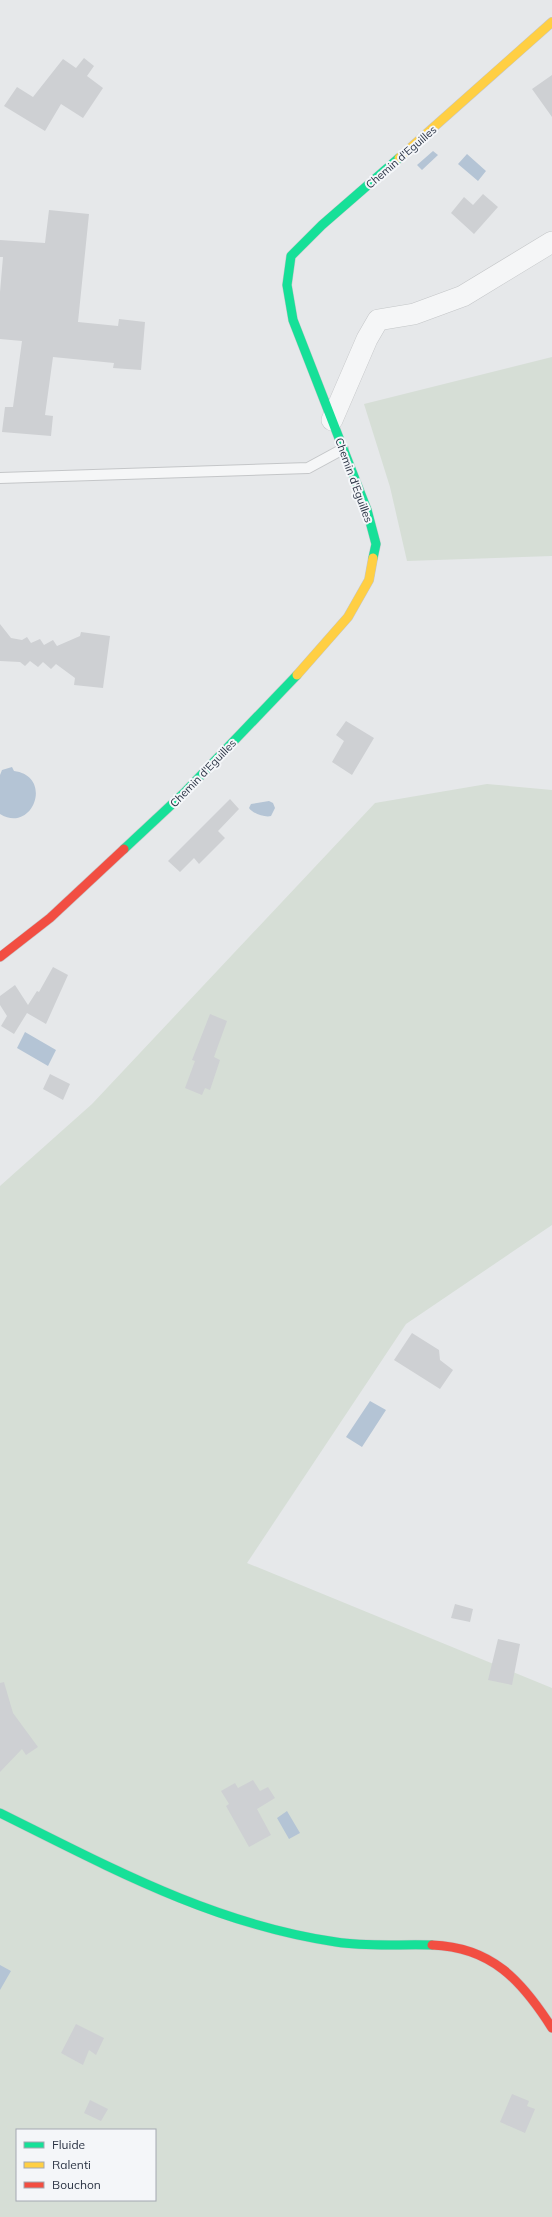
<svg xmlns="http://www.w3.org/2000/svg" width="552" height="2217" viewBox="0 0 552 2217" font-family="Mulish,sans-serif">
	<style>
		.green { fill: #d6ded6; fill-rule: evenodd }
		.water { fill: #b4c4d5 }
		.building { fill: #ced0d3 }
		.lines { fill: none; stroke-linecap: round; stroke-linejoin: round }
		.lane-casing { stroke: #c4c6c8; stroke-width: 12 }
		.street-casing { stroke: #c4c6c8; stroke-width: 22 }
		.fast-casing { stroke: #c4c6c8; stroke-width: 10 }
		.slow-casing { stroke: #c4c6c8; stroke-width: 10 }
		.jam-casing { stroke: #c4c6c8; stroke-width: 10 }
		.lane { stroke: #f5f6f7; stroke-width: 10 }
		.street { stroke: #f5f6f7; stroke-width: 21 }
		.fast { stroke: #16e098; stroke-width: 9 }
		.slow { stroke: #ffcf43; stroke-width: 9 }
		.jam { stroke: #f24e42; stroke-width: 9 }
		.labels { text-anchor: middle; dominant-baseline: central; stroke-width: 4; stroke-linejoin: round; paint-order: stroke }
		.street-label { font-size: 11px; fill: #2b3445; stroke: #f4f6f9 }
	</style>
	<rect width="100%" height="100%" fill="#e6e8ea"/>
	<path class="green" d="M 552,357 L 552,556 L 407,561 L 390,487 L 364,404 Z
		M 487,784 L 552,790 L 552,1225 L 406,1324 L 247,1563 L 552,1688 L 552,2217 L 0,2217 L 0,1186 L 92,1104 L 375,803 ZM 17,2130 L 155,2130 L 155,2200 L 17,2200 Z"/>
	<path class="water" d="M 433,151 L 438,155 L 422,170 L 417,165 Z
		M 467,154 L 486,171 L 478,181 L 458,164 Z
		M 12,767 L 14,771 C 54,776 33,834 0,814 L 0,775 L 2,770 Z
		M 269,801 L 273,803 L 275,808 L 271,816 C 265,818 252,813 249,808 L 251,804 Z
		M 25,1032 L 56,1050 L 48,1066 L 17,1048 Z
		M 370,1401 L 386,1410 L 362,1447 L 346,1437 Z
		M 287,1811 L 300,1833 L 289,1839 L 277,1818 Z
		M 0,1965 L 11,1971 L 0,1990 Z"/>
	<path class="building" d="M 84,58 L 94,66 L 87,76 L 103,88 L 83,118 L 61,104 L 45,131 L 4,106 L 17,87 L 33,97 L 63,59 L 76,68 Z
		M 552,75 L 552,117 L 532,89 Z
		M 483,194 L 498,207 L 474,234 L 451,213 L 464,197 L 473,205 Z
		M 49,210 L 89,214 L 78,322 L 118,326 L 119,319 L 145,322 L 141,370 L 113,368 L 114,363 L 53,357 L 45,415 L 53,416 L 51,436 L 2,432 L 5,407 L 13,407 L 22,341 L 0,339 L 0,292 L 3,257 L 0,257 L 0,240 L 45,243 Z
		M 0,624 L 11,638 L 22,640 L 27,637 L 31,643 L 40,639 L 44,645 L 53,640 L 57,646 L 80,636 L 81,632 L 110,636 L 103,688 L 74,685 L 75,678 L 56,664 L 51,669 L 43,662 L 38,667 L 30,661 L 25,666 L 20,662 L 0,661 Z
		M 346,721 L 374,738 L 352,775 L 332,762 L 344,741 L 336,735 Z
		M 230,799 L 239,809 L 218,831 L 225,838 L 199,864 L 194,858 L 180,872 L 168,861 Z
		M 53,967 L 68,975 L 46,1024 L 27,1013 L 14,1034 L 1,1026 L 7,1016 L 0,1005 L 0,996 L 15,985 L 28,1005 L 37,991 L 39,992 Z
		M 210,1014 L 227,1021 L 214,1057 L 220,1060 L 210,1090 L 205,1088 L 202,1095 L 185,1088 L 195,1061 L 192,1060 Z
		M 50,1074 L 70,1084 L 63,1100 L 43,1089 Z
		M 412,1333 L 439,1350 L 440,1360 L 453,1370 L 440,1389 L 394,1360 Z
		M 455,1604 L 473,1609 L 470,1622 L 451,1618 Z
		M 498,1639 L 520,1644 L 512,1685 L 488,1680 Z
		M 4,1682 L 13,1713 L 38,1747 L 26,1755 L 22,1749 L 0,1772 L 0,1683 Z
		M 253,1780 L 260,1791 L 268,1787 L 275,1798 L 257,1809 L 271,1835 L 249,1847 L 226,1806 L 229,1804 L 221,1791 L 235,1783 L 238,1788 Z
		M 76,2024 L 104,2038 L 96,2055 L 89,2050 L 83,2065 L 61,2053 Z
		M 512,2094 L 529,2101 L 527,2106 L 535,2109 L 525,2133 L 500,2122 Z
		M 90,2100 L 108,2109 L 101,2121 L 84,2113 Z"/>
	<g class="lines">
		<defs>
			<path id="lane" d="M 0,478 L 308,468 L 343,449"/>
			<path id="street" d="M 332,420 L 367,339 L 378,320 L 414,314 L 463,296 L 552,242"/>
			<path id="fast" d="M 373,558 L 376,544 L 367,510 L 293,320 L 287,285 L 291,256 L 322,225 L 399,158
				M 124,849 L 184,793 L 297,675
				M 0,1813 C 109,1867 213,1924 336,1942 C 368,1947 400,1944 432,1945"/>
			<path id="slow" d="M 399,158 L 552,22
				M 297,675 L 348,617 L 369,580 L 373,558"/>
			<path id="jam" d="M 0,957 L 50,918 L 124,849
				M 432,1945 C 492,1947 522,1981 552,2028"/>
		</defs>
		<use href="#lane" class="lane-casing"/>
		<use href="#street" class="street-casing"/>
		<use href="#fast" class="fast-casing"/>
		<use href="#slow" class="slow-casing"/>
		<use href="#jam" class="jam-casing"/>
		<use href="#lane" class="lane"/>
		<use href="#street" class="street"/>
		<use href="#fast" class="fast"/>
		<use href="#slow" class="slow"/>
		<use href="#jam" class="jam"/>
	</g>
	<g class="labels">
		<g class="street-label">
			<text transform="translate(401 157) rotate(-41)">Chemin d'Eguilles</text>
			<text transform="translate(354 480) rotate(70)">Chemin d'Eguilles</text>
			<text transform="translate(203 773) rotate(-46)">Chemin d'Eguilles</text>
		</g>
	</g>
	<rect x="16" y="2129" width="140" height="72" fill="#f4f6f9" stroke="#a4a8b1"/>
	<rect x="24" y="2142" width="20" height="6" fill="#16e098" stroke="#a4a8b1"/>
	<text x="52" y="2149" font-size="12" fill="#2b3445">Fluide</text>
	<rect x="24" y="2162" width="20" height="6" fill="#ffcf43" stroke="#a4a8b1"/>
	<text x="52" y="2169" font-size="12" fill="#2b3445">Ralenti</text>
	<rect x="24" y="2182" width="20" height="6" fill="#f24e42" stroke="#a4a8b1"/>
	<text x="52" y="2189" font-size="12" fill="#2b3445">Bouchon</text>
</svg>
